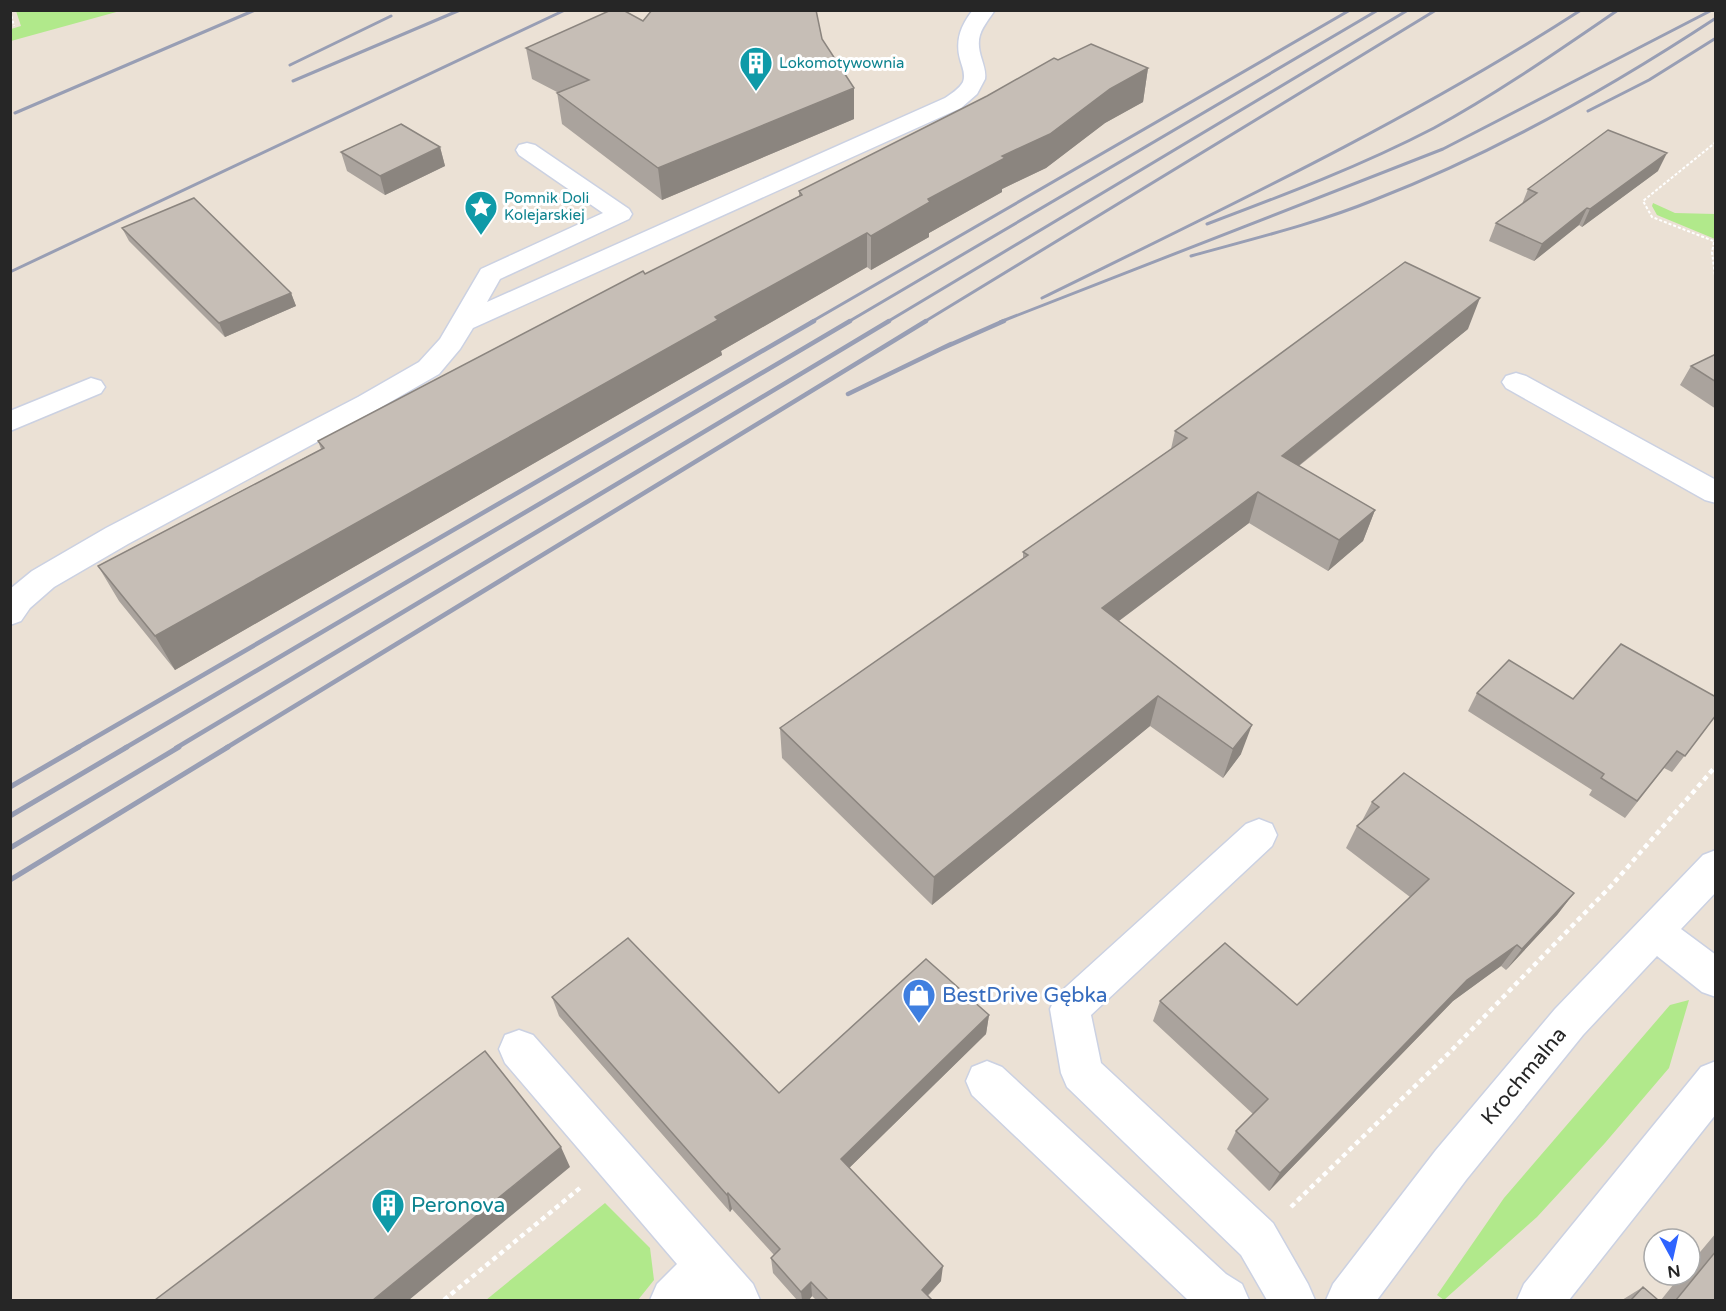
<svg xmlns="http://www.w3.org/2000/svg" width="1726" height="1311" viewBox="0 0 1726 1311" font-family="'Varela Round',sans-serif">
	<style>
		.green { fill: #b1e98b }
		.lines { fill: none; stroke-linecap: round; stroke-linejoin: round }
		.minor-casing { stroke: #cbd1e2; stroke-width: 3 }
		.path-far1 { stroke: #fff; stroke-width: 2; stroke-dasharray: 3 2; stroke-linecap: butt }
		.path { stroke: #fff; stroke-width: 4.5; stroke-dasharray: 5 4; stroke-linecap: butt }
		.minor { fill: #fff; fill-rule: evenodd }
		.rail-far2 { stroke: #989eb4; stroke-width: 3 }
		.rail-far1 { stroke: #989eb4; stroke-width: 4.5 }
		.rail { stroke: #989eb4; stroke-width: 5 }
		.wall { fill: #aaa39d }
		.shaded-wall { fill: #8b857f }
		.building { fill: #c6beb6; stroke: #8b857f; stroke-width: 1.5 }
		.labels { text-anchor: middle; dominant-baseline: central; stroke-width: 6; stroke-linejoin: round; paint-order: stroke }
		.far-culture-label { font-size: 15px; fill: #0d838f; stroke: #fff; text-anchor: start }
		.near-shop-label { font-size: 21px; fill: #366cbe; stroke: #fff; text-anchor: start }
		.near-street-label { font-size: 21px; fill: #262626; stroke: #fff }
		.near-culture-label { font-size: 21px; fill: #0d838f; stroke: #fff; text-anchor: start }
	</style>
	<rect width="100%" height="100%" fill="#ebe1d5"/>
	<path class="green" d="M 16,11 L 16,10 L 120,11 L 11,41 L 11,29 L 21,26 Z
		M 1653,203 L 1675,213 L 1715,214 L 1715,239 L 1657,215 L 1652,206 Z
		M 1689,1000 L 1669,1068 L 1605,1143 L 1537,1217 L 1444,1300 L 1437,1295 L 1504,1198 L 1670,1005 Z
		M 605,1203 L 650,1248 L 654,1280 L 638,1300 L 486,1300 Z"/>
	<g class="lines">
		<defs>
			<path id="minor" d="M 973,10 L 995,10 C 982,29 974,36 982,60 C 984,67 986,72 985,79 L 977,94 L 961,108 L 473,328 L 460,349 L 439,374 L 378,409 L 128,544 L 54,587 L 30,608 L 21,621 L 10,625 L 10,589 L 32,571 L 106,528 L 358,397 L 419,362 L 440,339 L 481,269 L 603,213 L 519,155 L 516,150 L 519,145 L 527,143 L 535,145 L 629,209 L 632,214 L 629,219 L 500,279 L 487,302 L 945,98 C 951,94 959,89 963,82 C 966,74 962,67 960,59 C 955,40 961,25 973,10 Z
				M 1516,373 L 1526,376 L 1716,480 L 1716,503 L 1705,500 L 1506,388 L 1502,382 L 1506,376 Z
				M 91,378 L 101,381 L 105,387 L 101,393 L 10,431 L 10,411 Z
				M 1259,819 L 1272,824 L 1277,835 L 1272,846 L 1091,1015 L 1101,1063 L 1273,1223 L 1308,1284 L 1315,1300 L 1267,1300 L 1241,1255 L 1067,1087 L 1061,1073 L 1050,1009 L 1056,996 L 1246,824 Z
				M 1716,850 L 1716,892 L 1681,929 L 1716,955 L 1716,997 L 1702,992 L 1657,956 L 1583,1035 L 1466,1180 L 1377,1300 L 1326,1300 L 1333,1284 L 1436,1150 L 1555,1009 L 1703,855 Z
				M 519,1030 L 533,1035 L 753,1284 L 760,1300 L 650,1300 L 657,1284 L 677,1264 L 505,1063 L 499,1049 L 505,1035 Z
				M 987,1061 L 1002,1067 L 1226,1274 L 1242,1284 L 1249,1300 L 1188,1300 L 972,1095 L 966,1081 L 972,1067 Z
				M 1716,1061 L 1716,1114 L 1569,1300 L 1517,1300 L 1524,1284 L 1701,1067 Z"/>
		</defs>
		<use href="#minor" class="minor-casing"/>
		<path class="path-far1" d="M 10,11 L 14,26
			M 1716,142 L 1643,201 L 1652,217 L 1716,242
			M 1714,242 L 1712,252 L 1716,284"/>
		<path class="path" d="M 1291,1207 L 1449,1053 L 1611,886 L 1716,766
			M 444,1300 L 580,1188"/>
		<use href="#minor" class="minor"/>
		<path class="rail-far2" d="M 290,65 L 391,16
			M 293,81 L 460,10
			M 1588,111 L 1649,80 L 1716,38
			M 15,113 L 255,10
			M 1207,224 C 1284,195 1361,166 1434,128 C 1498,93 1558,51 1618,10
			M 1191,256 C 1252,239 1315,224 1374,200 C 1495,153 1608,89 1716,18
			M 10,272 L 565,10
			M 1042,298 C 1225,208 1409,121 1581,10
			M 811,322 L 1350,10
			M 848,322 L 1378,10
			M 887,322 L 1408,10
			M 924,322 L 1436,10
			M 1000,322 L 1443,149 L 1712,10"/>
		<path class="rail-far1" d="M 943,348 L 1004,321
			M 848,394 L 951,344
			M 77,748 L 814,321
			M 125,748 L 850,321
			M 176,748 L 889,321
			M 226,748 L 926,321"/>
		<path class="rail" d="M 10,787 L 79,747
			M 10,816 L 127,747
			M 10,848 L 179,747
			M 10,880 L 228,747"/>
	</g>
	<path class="wall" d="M 643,21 L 822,39 L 854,119 L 662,200 L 562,124 L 557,92 L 532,79 L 526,48 Z
		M 1058,60 L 1148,68 L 1143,102 L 1105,123 L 1046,168 L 1002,189 L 1002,192 L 929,233 L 929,237 L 871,270 L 867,267 L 721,351 L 722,355 L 175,670 L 119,601 L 98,566 L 321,449 L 318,441 L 799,196 L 799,191 Z
		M 440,147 L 445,166 L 385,195 L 347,171 L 341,152 Z
		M 1658,171 L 1582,227 L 1579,225 L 1534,261 L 1489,241 L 1496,223 L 1522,204 L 1528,189 Z
		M 122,228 L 291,293 L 296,306 L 225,337 L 129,241 Z
		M 1468,329 L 1299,466 L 1375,510 L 1363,541 L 1328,571 L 1249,523 L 1119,621 L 1241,754 L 1223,778 L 1150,726 L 932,905 L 782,758 L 780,728 L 1023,559 L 1023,552 L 1171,449 L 1175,431 Z
		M 1716,354 L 1716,409 L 1680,385 L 1691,366 Z
		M 1477,693 L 1573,699 L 1716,715 L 1672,772 L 1664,768 L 1625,818 L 1589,795 L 1592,790 L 1468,711 Z
		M 1372,802 L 1574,893 L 1557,915 L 1506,970 L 1501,966 L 1453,1001 L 1269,1191 L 1227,1149 L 1236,1131 L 1253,1114 L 1153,1021 L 1160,1001 L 1297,1005 L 1410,897 L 1346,848 L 1357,826 L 1362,821 Z
		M 552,997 L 779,1093 L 989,1015 L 986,1034 L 849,1168 L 941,1281 L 928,1296 L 932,1300 L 816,1300 L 812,1296 L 809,1300 L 797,1300 L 773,1273 L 771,1258 L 774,1255 L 732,1209 L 730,1212 L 559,1016 Z
		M 1716,1233 L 1716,1300 L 1661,1300 L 1681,1275 L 1690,1275 L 1690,1264 Z
		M 1643,1287 L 1658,1300 L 1622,1300 Z"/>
	<path class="shaded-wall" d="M 1148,68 L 1143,102 L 1105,123 L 1046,168 L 1002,189 L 1002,192 L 929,233 L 929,237 L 871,270 L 871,236 L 928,199 L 1002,156 L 1110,89 Z
		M 854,88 L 854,119 L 662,200 L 658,168 Z
		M 440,147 L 445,166 L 385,195 L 380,176 Z
		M 1667,153 L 1658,171 L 1582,227 L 1590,209 Z
		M 1587,208 L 1579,225 L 1534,261 L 1542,244 Z
		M 867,233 L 867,267 L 721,351 L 722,355 L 175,670 L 155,636 L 715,317 Z
		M 291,293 L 296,306 L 225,337 L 219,323 Z
		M 1480,298 L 1468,329 L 1272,487 L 1282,456 Z
		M 1258,492 L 1249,523 L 1096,638 L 1102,608 Z
		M 1375,510 L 1363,541 L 1328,571 L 1339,540 Z
		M 1158,696 L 1150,726 L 932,905 L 934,877 Z
		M 1252,725 L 1241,754 L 1223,778 L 1233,749 Z
		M 1574,893 L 1557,915 L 1506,970 L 1522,949 Z
		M 1517,945 L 1501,966 L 1453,1001 L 1269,1191 L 1280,1173 L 1467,980 Z
		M 989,1015 L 986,1034 L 841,1176 L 841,1159 Z
		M 561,1147 L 570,1167 L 409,1300 L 373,1300 Z
		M 728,1193 L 732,1209 L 730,1212 L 727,1195 Z
		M 943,1266 L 941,1281 L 923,1300 L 922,1290 Z
		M 811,1282 L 812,1296 L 809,1300 L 802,1300 L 801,1292 Z"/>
	<path class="building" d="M 611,10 L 623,10 L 643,21 L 652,10 L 816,10 L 822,39 L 854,88 L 658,168 L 557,93 L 589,80 L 526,48 Z
		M 1091,44 L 1148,68 L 1110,89 L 1050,134 L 1002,156 L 1005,158 L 928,199 L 930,202 L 871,236 L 867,233 L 715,317 L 718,320 L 155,636 L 98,566 L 324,448 L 318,441 L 643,271 L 645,274 L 802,195 L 799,191 L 987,96 L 1054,58 L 1058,60 Z
		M 401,124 L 440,147 L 380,176 L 341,152 Z
		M 1608,130 L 1667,153 L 1590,209 L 1587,208 L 1542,244 L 1496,223 L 1537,193 L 1528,189 Z
		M 194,198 L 291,293 L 219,323 L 122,228 Z
		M 1405,262 L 1480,298 L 1282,456 L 1375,510 L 1339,540 L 1258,492 L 1102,608 L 1252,725 L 1233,749 L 1158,696 L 934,877 L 780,728 L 1028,555 L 1023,552 L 1187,438 L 1175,431 Z
		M 1716,354 L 1716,382 L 1691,366 Z
		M 1621,644 L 1716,697 L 1716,715 L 1685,756 L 1677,751 L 1637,801 L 1601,778 L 1604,774 L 1477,693 L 1509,660 L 1573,699 Z
		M 1404,773 L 1574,893 L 1522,949 L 1517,945 L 1467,980 L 1280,1173 L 1236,1131 L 1268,1099 L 1160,1001 L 1225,943 L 1297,1005 L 1429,879 L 1357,826 L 1379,807 L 1372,802 Z
		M 628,938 L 779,1093 L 926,959 L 989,1015 L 841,1159 L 943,1266 L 922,1290 L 932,1300 L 828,1300 L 811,1282 L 801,1292 L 771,1258 L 780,1249 L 728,1193 L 727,1195 L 552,997 Z
		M 485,1051 L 561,1147 L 373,1300 L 155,1300 Z
		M 1716,1251 L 1716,1300 L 1676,1300 Z
		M 1643,1287 L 1658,1300 L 1631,1300 Z"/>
	<defs>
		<symbol id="building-pin" viewBox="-11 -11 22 30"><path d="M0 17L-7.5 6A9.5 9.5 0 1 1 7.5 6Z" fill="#0f9aa8" stroke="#fff"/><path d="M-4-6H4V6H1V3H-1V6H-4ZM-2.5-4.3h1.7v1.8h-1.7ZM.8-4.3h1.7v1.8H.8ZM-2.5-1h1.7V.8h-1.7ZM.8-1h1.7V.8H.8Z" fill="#fff"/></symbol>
		<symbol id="sight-pin" viewBox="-11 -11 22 30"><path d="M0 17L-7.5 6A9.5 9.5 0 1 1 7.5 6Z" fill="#0f9aa8" stroke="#fff"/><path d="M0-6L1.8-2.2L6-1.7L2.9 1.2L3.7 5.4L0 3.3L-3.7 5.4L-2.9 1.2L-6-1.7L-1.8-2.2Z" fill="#fff"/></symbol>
		<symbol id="shop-pin" viewBox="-11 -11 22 30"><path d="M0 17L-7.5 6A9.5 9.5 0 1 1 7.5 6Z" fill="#3f7fe0" stroke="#fff"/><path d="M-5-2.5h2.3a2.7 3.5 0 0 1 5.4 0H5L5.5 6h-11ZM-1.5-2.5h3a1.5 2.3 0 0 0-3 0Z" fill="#fff"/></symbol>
	</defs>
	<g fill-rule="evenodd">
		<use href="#building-pin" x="737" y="44" width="38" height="52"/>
		<use href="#sight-pin" x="462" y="188" width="38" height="52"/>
		<use href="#shop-pin" x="900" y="976" width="38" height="52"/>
		<use href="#building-pin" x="369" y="1186" width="38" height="52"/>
	</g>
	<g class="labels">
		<g class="far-culture-label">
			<text x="779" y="63">Lokomotywownia</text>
			<text x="504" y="198">Pomnik Doli<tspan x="504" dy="17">Kolejarskiej</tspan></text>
		</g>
		<g class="near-shop-label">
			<text x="942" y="995">BestDrive Gębka</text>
		</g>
		<g class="near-street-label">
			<text transform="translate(1524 1076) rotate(-50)">Krochmalna</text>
		</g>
		<g class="near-culture-label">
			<text x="411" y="1205">Peronova</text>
		</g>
	</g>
	<rect width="1726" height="1311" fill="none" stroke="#262626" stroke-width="24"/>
	<g transform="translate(1672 1257) rotate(172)"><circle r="28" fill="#ffffff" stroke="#a8a8a8" stroke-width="1.5"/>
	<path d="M0-4.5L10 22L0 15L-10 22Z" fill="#2f64ff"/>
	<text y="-9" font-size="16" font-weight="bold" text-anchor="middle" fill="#262626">N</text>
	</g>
</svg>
